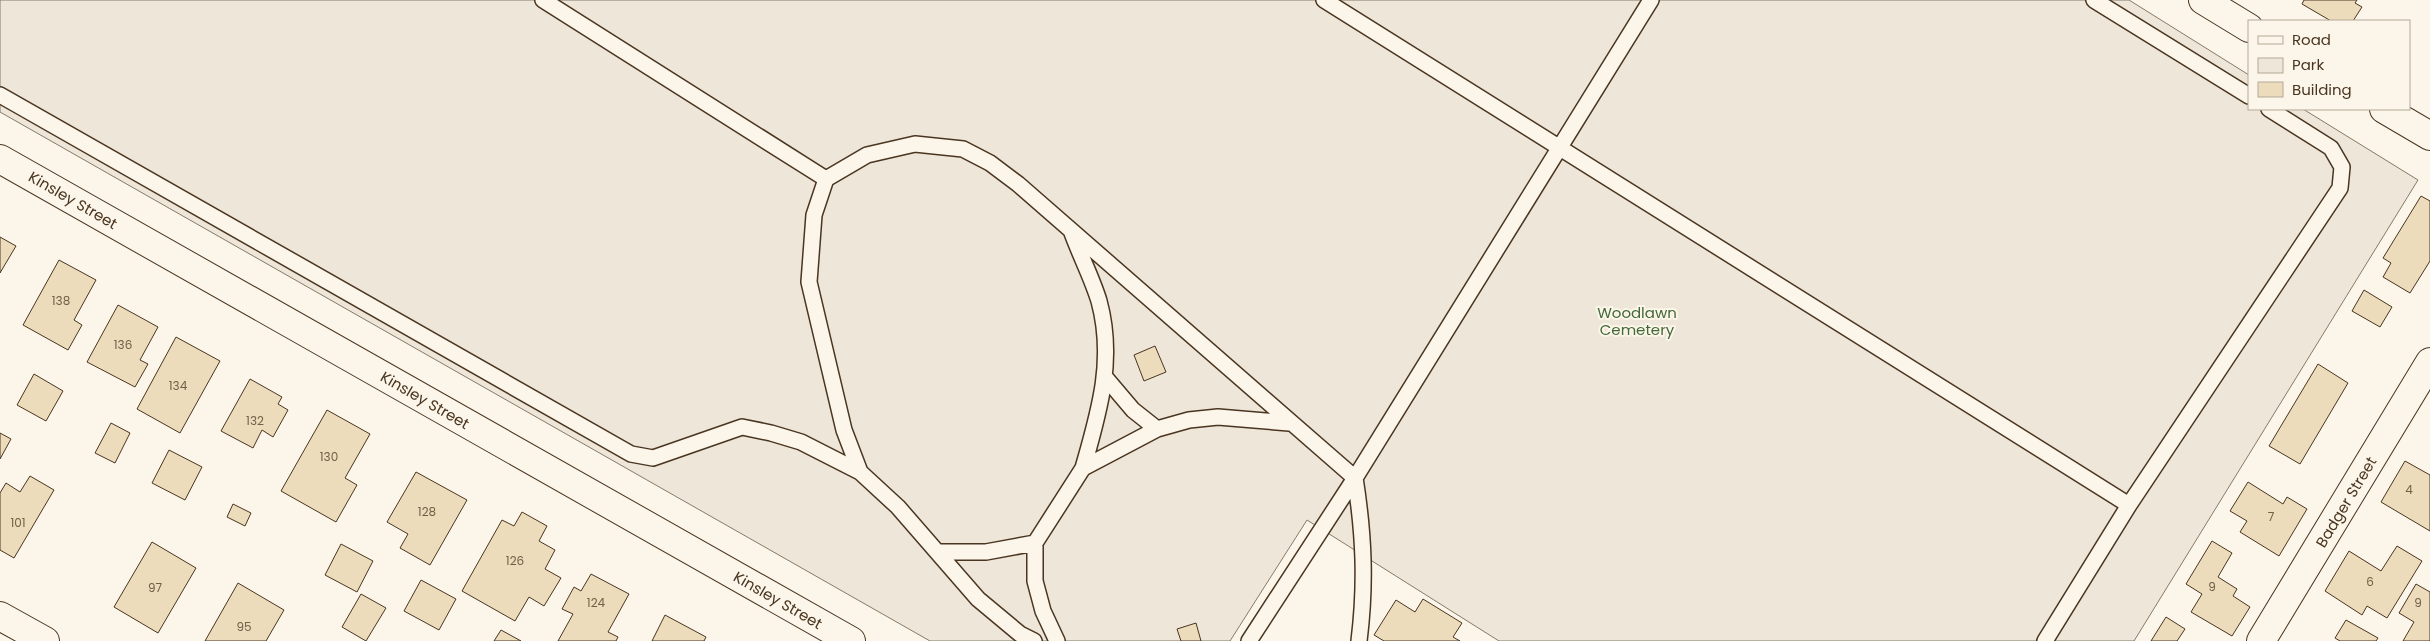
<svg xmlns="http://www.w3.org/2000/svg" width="2430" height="641" viewBox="0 0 2430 641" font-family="Poppins,sans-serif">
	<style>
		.green { fill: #ede6d9; stroke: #887966 }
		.building { fill: #ecdcbc; stroke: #4a3520 }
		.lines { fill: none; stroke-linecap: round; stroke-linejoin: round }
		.service-casing { stroke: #4a3520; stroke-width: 18 }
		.minor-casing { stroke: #4a3520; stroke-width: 30 }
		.primary-casing { stroke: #4a3520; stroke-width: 30 }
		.service { stroke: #fbf6e9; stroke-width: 15 }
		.minor { stroke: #fbf6e9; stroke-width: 28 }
		.primary { stroke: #fbf6e9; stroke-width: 28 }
		.labels { text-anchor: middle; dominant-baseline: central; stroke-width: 4; stroke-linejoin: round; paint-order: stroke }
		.number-label { font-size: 12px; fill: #725f47 }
		.street-label { font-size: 15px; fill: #4a3520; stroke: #fbf6e9 }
		.park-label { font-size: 15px; fill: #436837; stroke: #fbf6e9 }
	</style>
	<rect width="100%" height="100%" fill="#fbf6e9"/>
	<path class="green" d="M 0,0 L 2129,0 L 2249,75 L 2249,109 L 2303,109 L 2418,180 L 2134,641 L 1499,641 L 1307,520 L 1230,641 L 930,641 L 0,112 Z"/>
	<path class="building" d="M 2304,0 L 2357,0 L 2355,3 L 2362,7 L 2353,21 L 2331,21 L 2302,4 Z
		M 2421,196 L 2430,201 L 2430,261 L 2410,293 L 2383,277 L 2391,263 L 2383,258 Z
		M 0,237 L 16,246 L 0,273 Z
		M 59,260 L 96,280 L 74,320 L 82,325 L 68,350 L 23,325 Z
		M 2364,290 L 2392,307 L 2380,327 L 2352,311 Z
		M 118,305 L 158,327 L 140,360 L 148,364 L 135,387 L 87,362 Z
		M 176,337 L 220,361 L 180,433 L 137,409 Z
		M 1155,346 L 1166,372 L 1144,381 L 1134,355 Z
		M 2318,364 L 2348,383 L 2300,464 L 2269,446 Z
		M 34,374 L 63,391 L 46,421 L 17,405 Z
		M 250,379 L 282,397 L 278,404 L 288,410 L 273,437 L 262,430 L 253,448 L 221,431 Z
		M 327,410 L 370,434 L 345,478 L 357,485 L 336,522 L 281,491 Z
		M 111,423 L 130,433 L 115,463 L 95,453 Z
		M 0,433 L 11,439 L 0,459 Z
		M 169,450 L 202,467 L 185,500 L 152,483 Z
		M 2405,461 L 2430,475 L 2430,531 L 2381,502 Z
		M 416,472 L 467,500 L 430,565 L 400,548 L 408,534 L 387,522 Z
		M 30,476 L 54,490 L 14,558 L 0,550 L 0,493 L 6,483 L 20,492 Z
		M 2248,482 L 2283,504 L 2287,497 L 2307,509 L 2279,556 L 2240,532 L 2247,521 L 2230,511 Z
		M 233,504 L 251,513 L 245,526 L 227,517 Z
		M 522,512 L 547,526 L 539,541 L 555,550 L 545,569 L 561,578 L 544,606 L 529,597 L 515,621 L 462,591 L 502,520 L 514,526 Z
		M 2212,541 L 2232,553 L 2218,577 L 2237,589 L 2233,596 L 2250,607 L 2232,636 L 2191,612 L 2202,594 L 2186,584 Z
		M 152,542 L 196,568 L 158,633 L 114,607 Z
		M 341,544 L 373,561 L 357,592 L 325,575 Z
		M 2397,546 L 2422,561 L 2387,618 L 2367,606 L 2362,615 L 2325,591 L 2349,551 L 2381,571 Z
		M 591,574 L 629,594 L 608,632 L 618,637 L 616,641 L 558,641 L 573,614 L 562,609 L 574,587 L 581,591 Z
		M 421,580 L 456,599 L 439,630 L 404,611 Z
		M 238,583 L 284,610 L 266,641 L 205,641 Z
		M 2416,584 L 2430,592 L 2430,641 L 2403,641 L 2414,622 L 2399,613 Z
		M 361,594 L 386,608 L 366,641 L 342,627 Z
		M 1423,599 L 1462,623 L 1453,637 L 1460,641 L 1384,641 L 1374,635 L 1396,600 L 1415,612 Z
		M 665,615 L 706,637 L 704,641 L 652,641 Z
		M 2166,617 L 2185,629 L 2177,641 L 2151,641 Z
		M 2346,620 L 2378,638 L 2376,641 L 2340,641 L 2335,638 Z
		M 1196,623 L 1201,641 L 1181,641 L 1177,629 Z
		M 501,630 L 521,641 L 494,641 Z"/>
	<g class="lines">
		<defs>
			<path id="service" d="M 543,0 L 826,179
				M 1324,0 L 2129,505
				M 2094,0 L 2249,96
				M 0,95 L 631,454 L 653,458 L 742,427 L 771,433 L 801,442 L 860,472
				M 1072,233 C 1080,255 1092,278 1099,301 C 1115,360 1099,412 1083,468
				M 1105,377 L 1133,410 L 1157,429
				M 938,552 L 986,552 L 1035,543
				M 1034,641 L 1020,634 L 978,599 L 898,507 L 860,472 L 844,430 L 809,282 L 814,215 L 826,179 L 867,155 L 915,144 L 963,149 L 990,163 L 1018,184 L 1355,478 C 1364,535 1366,584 1359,641
				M 1057,641 L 1043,611 L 1035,581 L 1035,543 L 1083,468 L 1157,429 L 1189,420 L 1218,417 L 1289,423
				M 1249,641 L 1355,478 L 1651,0
				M 2045,641 L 2129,505 L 2340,188 L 2342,167 L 2331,148 L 2269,109"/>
			<path id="minor" d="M 0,616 L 45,641
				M 2261,641 L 2430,362"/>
			<path id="primary" d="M 2203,0 L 2249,28
				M 2384,109 L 2430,136
				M 0,159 L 851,641"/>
		</defs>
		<use href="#service" class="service-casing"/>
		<use href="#minor" class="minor-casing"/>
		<use href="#primary" class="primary-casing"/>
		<use href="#service" class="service"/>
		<use href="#minor" class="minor"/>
		<use href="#primary" class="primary"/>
	</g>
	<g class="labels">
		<g class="number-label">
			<text x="61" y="300">138</text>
			<text x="123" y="344">136</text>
			<text x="178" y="385">134</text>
			<text x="255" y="420">132</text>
			<text x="329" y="456">130</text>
			<text x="2409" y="489">4</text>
			<text x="427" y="511">128</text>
			<text x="2271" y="516">7</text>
			<text x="18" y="522">101</text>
			<text x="515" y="560">126</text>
			<text x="2370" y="581">6</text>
			<text x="2212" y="586">9</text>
			<text x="155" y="587">97</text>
			<text x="596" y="602">124</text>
			<text x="2418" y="602">9</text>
			<text x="244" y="626">95</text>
		</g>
		<g class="street-label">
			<text transform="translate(73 200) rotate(30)">Kinsley Street</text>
			<text transform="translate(425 400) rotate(30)">Kinsley Street</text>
			<text transform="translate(2346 502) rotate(-59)">Badger Street</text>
			<text transform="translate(778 600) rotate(30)">Kinsley Street</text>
		</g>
		<g class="park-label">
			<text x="1637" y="312">Woodlawn<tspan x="1637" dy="17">Cemetery</tspan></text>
		</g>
	</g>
	<rect x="2248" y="20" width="162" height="90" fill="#fbf6e9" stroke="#b4a999"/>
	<rect x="2258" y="36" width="25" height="8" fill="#fbf6e9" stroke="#b4a999"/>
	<text x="2292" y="45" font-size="15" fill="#4a3520">Road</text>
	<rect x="2258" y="58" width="25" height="15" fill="#ede6d9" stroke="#b4a999"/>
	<text x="2292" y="70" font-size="15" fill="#4a3520">Park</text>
	<rect x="2258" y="82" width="25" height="15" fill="#ecdcbc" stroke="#b4a999"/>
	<text x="2292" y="95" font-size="15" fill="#4a3520">Building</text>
</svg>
